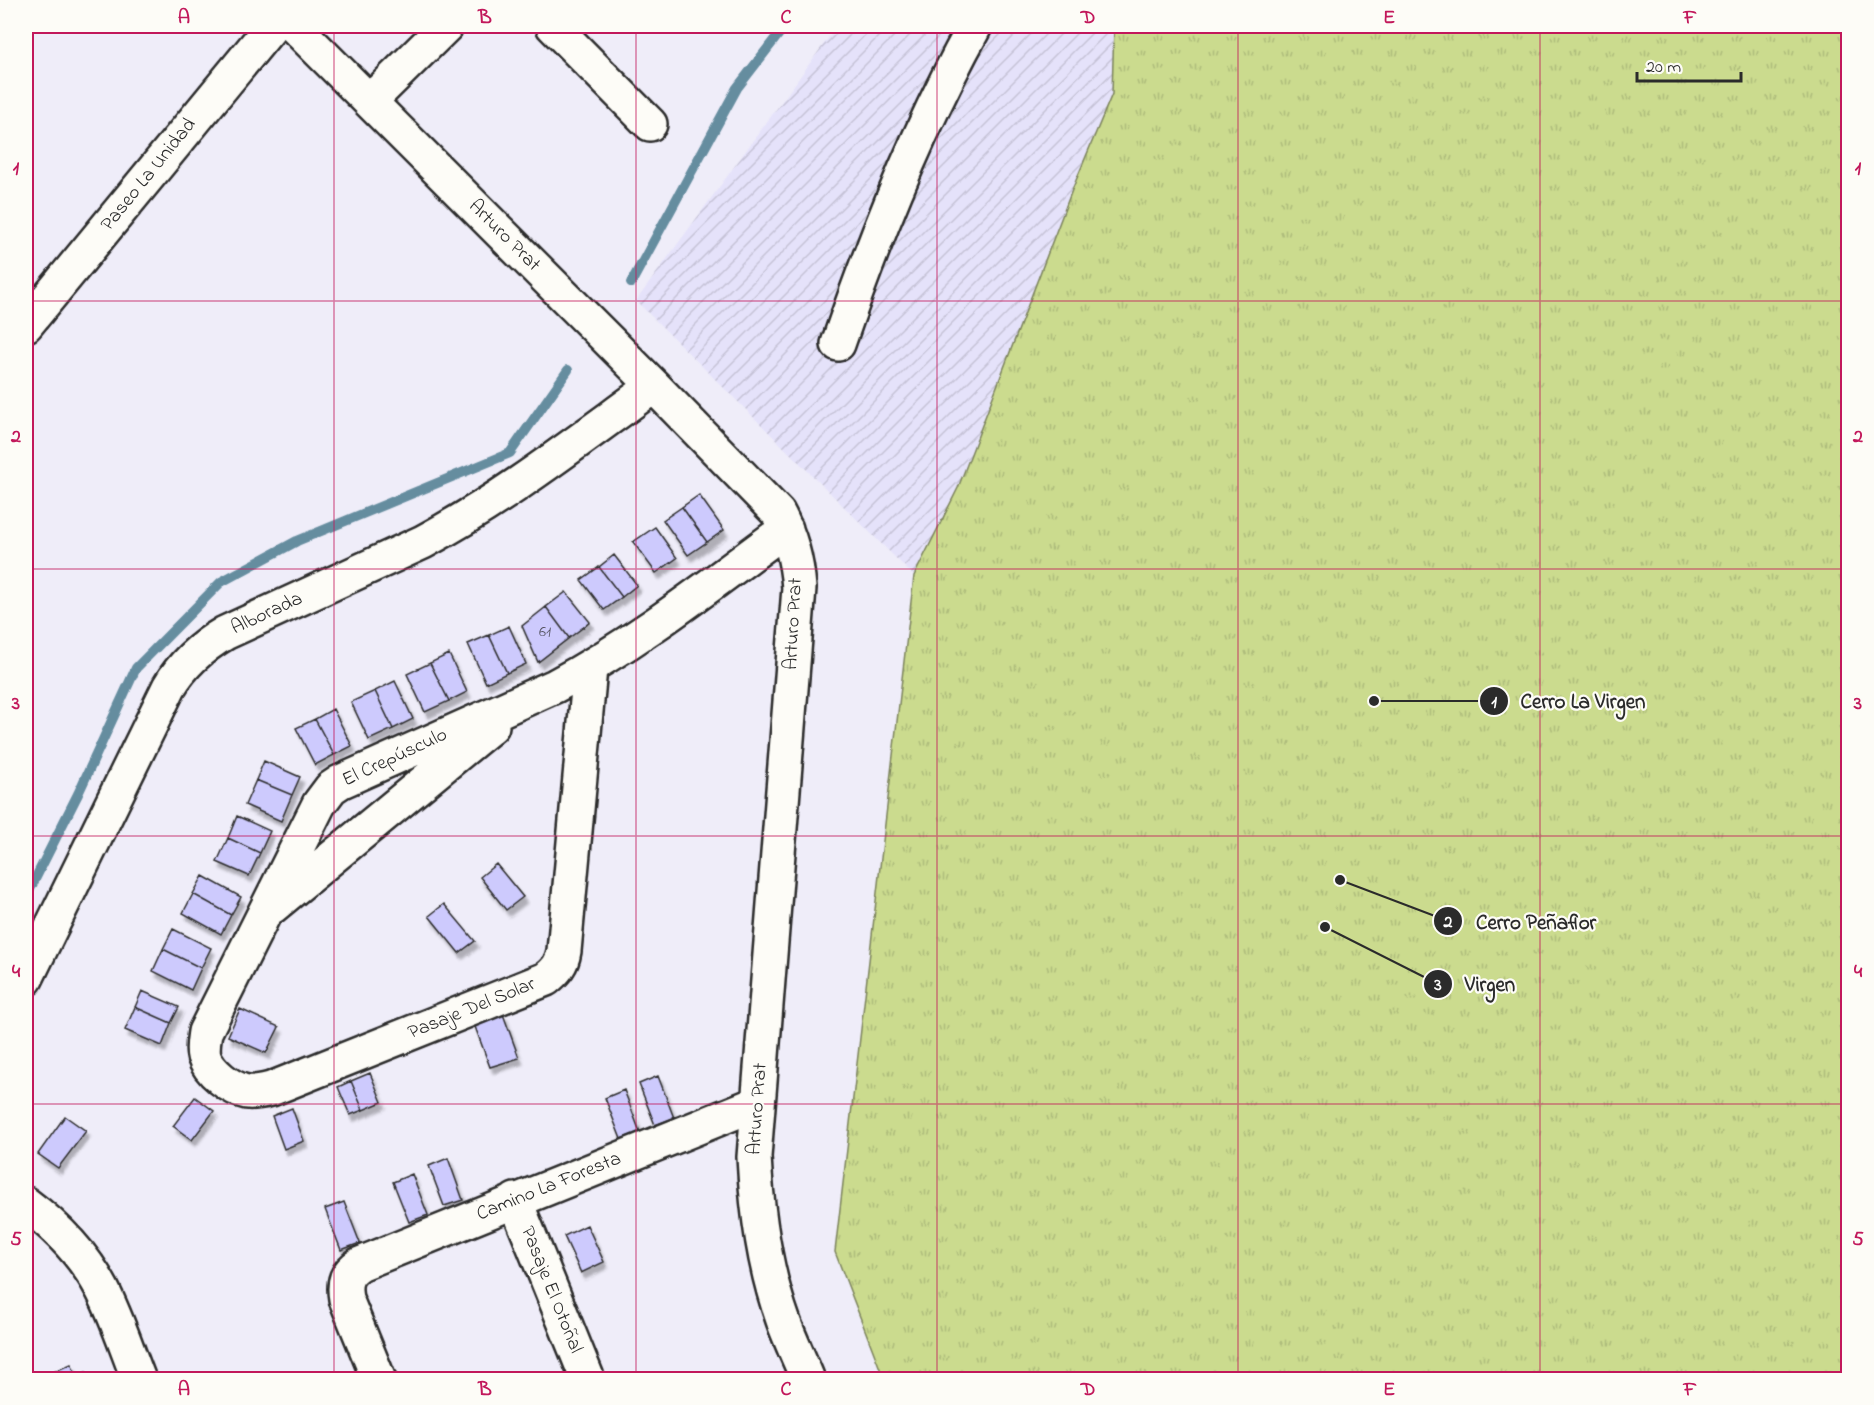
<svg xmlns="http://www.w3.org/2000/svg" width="1874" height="1405" viewBox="0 0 1874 1405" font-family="'Indie Flower',sans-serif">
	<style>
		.industrial { fill: url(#industrial-furrows) }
		.grass { fill: url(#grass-tufts); stroke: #7b835c; stroke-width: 1.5 }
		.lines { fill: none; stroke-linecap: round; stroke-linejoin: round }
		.stream { stroke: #658d9f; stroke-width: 10 }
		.building { fill: #cdcafd; stroke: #2b2b2b; stroke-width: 1.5; filter: url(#shadow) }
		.minor-casing { stroke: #2b2b2b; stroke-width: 38 }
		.minor { stroke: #fdfcf7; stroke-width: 33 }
		.grid { fill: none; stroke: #c2185b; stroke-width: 1.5; stroke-opacity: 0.55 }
		.labels { text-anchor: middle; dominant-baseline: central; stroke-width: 4.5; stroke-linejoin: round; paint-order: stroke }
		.number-label { font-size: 16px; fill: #545360 }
		.street-label { font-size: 20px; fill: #2b2b2b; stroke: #fdfcf7 }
		.leader { fill: none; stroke: #2b2b2b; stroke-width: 2 }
		.callout-dot { fill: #2b2b2b; stroke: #fdfcf7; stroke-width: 2 }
		.mark-label { font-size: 18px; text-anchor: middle; font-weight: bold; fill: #fff }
		.callout-label { font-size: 21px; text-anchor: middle; font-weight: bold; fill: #2b2b2b; stroke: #fdfcf7; stroke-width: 4.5; stroke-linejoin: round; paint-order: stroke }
		.neatline { fill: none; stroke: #c2185b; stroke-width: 2 }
		.grid-label { font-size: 20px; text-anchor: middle; font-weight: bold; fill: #c2185b }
	</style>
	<defs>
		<pattern id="industrial-furrows" width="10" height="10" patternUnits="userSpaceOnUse" patternTransform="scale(1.5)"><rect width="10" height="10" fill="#e5e2fa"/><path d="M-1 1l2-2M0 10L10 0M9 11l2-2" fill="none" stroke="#c5c2d6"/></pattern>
		<pattern id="grass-tufts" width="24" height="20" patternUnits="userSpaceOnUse" patternTransform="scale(1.5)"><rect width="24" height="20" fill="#cbdb8e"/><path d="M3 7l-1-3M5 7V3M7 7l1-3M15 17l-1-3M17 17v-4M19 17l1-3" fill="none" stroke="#aebc7b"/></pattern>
		<filter id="shadow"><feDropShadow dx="3.5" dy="6" stdDeviation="1.5" flood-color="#0004"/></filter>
	</defs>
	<rect width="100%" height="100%" fill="#efedf9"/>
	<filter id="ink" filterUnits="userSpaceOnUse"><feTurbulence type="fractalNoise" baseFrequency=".0167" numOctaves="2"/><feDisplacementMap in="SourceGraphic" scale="12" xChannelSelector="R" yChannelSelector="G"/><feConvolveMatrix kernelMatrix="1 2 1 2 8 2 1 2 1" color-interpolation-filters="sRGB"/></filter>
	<g filter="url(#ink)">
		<path class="industrial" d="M 837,26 L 1114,26 L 1112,94 L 1072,190 L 958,488 L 914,576 L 636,301 Z"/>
		<path class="grass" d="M 1114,26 L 1848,26 L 1848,1379 L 884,1379 L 835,1252 L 914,576 L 958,488 L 1072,190 L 1112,94 Z"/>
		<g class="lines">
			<path class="stream" d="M 631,283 L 737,88 L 785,26
				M 26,897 L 78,794 L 136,668 L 221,582 L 297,541 L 510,453 L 568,370"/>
		</g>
		<path class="building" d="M 699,495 L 724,530 L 707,542 L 682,507 Z
			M 682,507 L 707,542 L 688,555 L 663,520 Z
			M 655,527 L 677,558 L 656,573 L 633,542 Z
			M 614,555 L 637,585 L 622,597 L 599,567 Z
			M 599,567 L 622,597 L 604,610 L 581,580 Z
			M 566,592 L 590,622 L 569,638 L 546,607 Z
			M 546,607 L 569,638 L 538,662 L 522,626 Z
			M 509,626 L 526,664 L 507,673 L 489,635 Z
			M 489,635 L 507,673 L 486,683 L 468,644 Z
			M 449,654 L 467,692 L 449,701 L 430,663 Z
			M 430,663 L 449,701 L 425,712 L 407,674 Z
			M 395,681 L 413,719 L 393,729 L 375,691 Z
			M 375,691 L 393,729 L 369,740 L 351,702 Z
			M 333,709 L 352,746 L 334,755 L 315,719 Z
			M 315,719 L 334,755 L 315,765 L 296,728 Z
			M 264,761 L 300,777 L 292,795 L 256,780 Z
			M 256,780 L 292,795 L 281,821 L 245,805 Z
			M 237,816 L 270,831 L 260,853 L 228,838 Z
			M 228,838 L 260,853 L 249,876 L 217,862 Z
			M 496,864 L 523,897 L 506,910 L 480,877 Z
			M 203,876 L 241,897 L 231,915 L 193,894 Z
			M 193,894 L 231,915 L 221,934 L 183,913 Z
			M 444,904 L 475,941 L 459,953 L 429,916 Z
			M 173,929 L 211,948 L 201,968 L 163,949 Z
			M 163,949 L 201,968 L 191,990 L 153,971 Z
			M 142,991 L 179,1007 L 171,1023 L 135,1007 Z
			M 135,1007 L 171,1023 L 162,1046 L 125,1030 Z
			M 240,1009 L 279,1027 L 266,1053 L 228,1036 Z
			M 503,1014 L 519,1058 L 490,1067 L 474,1024 Z
			M 370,1073 L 382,1102 L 363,1110 L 351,1081 Z
			M 658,1076 L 674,1118 L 655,1125 L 639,1084 Z
			M 351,1081 L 363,1110 L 350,1115 L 338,1087 Z
			M 624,1090 L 640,1132 L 621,1139 L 605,1098 Z
			M 195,1097 L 214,1111 L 192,1140 L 173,1126 Z
			M 292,1108 L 304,1141 L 284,1149 L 272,1116 Z
			M 65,1116 L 86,1131 L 58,1168 L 38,1154 Z
			M 448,1158 L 463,1200 L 444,1206 L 429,1166 Z
			M 412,1174 L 428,1215 L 409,1222 L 393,1182 Z
			M 344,1202 L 360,1243 L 341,1250 L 325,1209 Z
			M 587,1225 L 604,1262 L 581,1273 L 564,1236 Z
			M 71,1364 L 77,1376 L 86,1372 L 89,1380 L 36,1380 Z"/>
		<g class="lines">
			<defs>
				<path id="minor" d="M 294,26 L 654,386 L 778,513 C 791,537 797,561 799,588 L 754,1157 C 757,1213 764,1267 783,1320 C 790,1340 800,1360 808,1380
					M 553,26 L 650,124
					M 370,101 L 446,26
					M 26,325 L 272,26
					M 838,344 C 876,234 919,127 975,26
					M 590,668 L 564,951 C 562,964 556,971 546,979 L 271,1089 C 263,1091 255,1093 247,1092 C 231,1089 209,1072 204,1056 C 202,1048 204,1039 205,1032 L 319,804 L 331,788 L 340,782 L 555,686 C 638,642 711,584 786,529
					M 272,907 L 492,726
					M 26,979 L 169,687 C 183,663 201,647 225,633 L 423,542 C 505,498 579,440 654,386
					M 515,1200 L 588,1380
					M 26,1204 C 57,1227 84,1255 102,1289 C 117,1318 127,1350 139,1380
					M 379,1380 L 346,1299 C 343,1282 346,1273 360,1264 L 758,1103"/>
			</defs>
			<use href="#minor" class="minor-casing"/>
			<use href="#minor" class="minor"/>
		</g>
	</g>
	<path class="grid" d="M 334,26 L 334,1380M 636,26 L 636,1380M 937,26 L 937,1380M 1238,26 L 1238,1380M 1540,26 L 1540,1380M 26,301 L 1848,301M 26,569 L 1848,569M 26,836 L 1848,836M 26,1104 L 1848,1104"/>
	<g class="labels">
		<g class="number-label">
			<text x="545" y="632">61</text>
		</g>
		<g class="street-label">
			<text transform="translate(149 175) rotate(-51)">Paseo La Unidad</text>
			<text transform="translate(504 236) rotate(45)">Arturo Prat</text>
			<text transform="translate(267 614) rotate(-25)">Alborada</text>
			<text transform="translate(794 624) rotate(-87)">Arturo Prat</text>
			<text transform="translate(395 758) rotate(-25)">El Crepúsculo</text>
			<text transform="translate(472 1009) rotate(-22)">Pasaje Del Solar</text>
			<text transform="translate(758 1109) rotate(-86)">Arturo Prat</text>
			<text transform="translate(549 1187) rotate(-22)">Camino La Foresta</text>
			<text transform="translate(551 1290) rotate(68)">Pasaje El Otoñal</text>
		</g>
	</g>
	<path class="leader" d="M1374 701L1494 701M1340 880L1448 921M1325 927L1438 984"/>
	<g class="callout-dot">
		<circle cx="1374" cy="701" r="6"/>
		<circle cx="1340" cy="880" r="6"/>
		<circle cx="1325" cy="927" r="6"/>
		<circle cx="1494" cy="701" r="15"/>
		<circle cx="1448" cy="921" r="15"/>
		<circle cx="1438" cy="984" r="15"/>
	</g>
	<g class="mark-label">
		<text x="1494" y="707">1</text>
		<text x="1448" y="927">2</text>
		<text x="1438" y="990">3</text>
	</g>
	<g class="callout-label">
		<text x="1583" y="708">Cerro La Virgen</text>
		<text x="1536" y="929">Cerro Peñaflor</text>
		<text x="1490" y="991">Virgen</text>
	</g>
	<rect width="1874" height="1405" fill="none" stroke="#fdfcf7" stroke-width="66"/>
	<path d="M1637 72v9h104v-9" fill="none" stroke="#2b2b2b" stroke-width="3"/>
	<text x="1646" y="72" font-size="18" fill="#2b2b2b" stroke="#fdfcf7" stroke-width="4.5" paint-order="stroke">20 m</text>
	<rect x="33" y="33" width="1808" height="1339" class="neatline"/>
	<g class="grid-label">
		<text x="184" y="23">A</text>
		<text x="485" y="23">B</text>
		<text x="786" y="23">C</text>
		<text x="1088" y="23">D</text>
		<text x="1389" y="23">E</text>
		<text x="1690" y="23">F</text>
		<text x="16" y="174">1</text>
		<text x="1858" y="174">1</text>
		<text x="16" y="442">2</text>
		<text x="1858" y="442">2</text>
		<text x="16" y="709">3</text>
		<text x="1858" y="709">3</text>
		<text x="16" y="977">4</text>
		<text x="1858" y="977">4</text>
		<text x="16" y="1245">5</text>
		<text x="1858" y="1245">5</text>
		<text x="184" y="1395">A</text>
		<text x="485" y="1395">B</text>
		<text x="786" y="1395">C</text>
		<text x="1088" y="1395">D</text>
		<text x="1389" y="1395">E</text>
		<text x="1690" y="1395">F</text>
	</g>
</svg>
